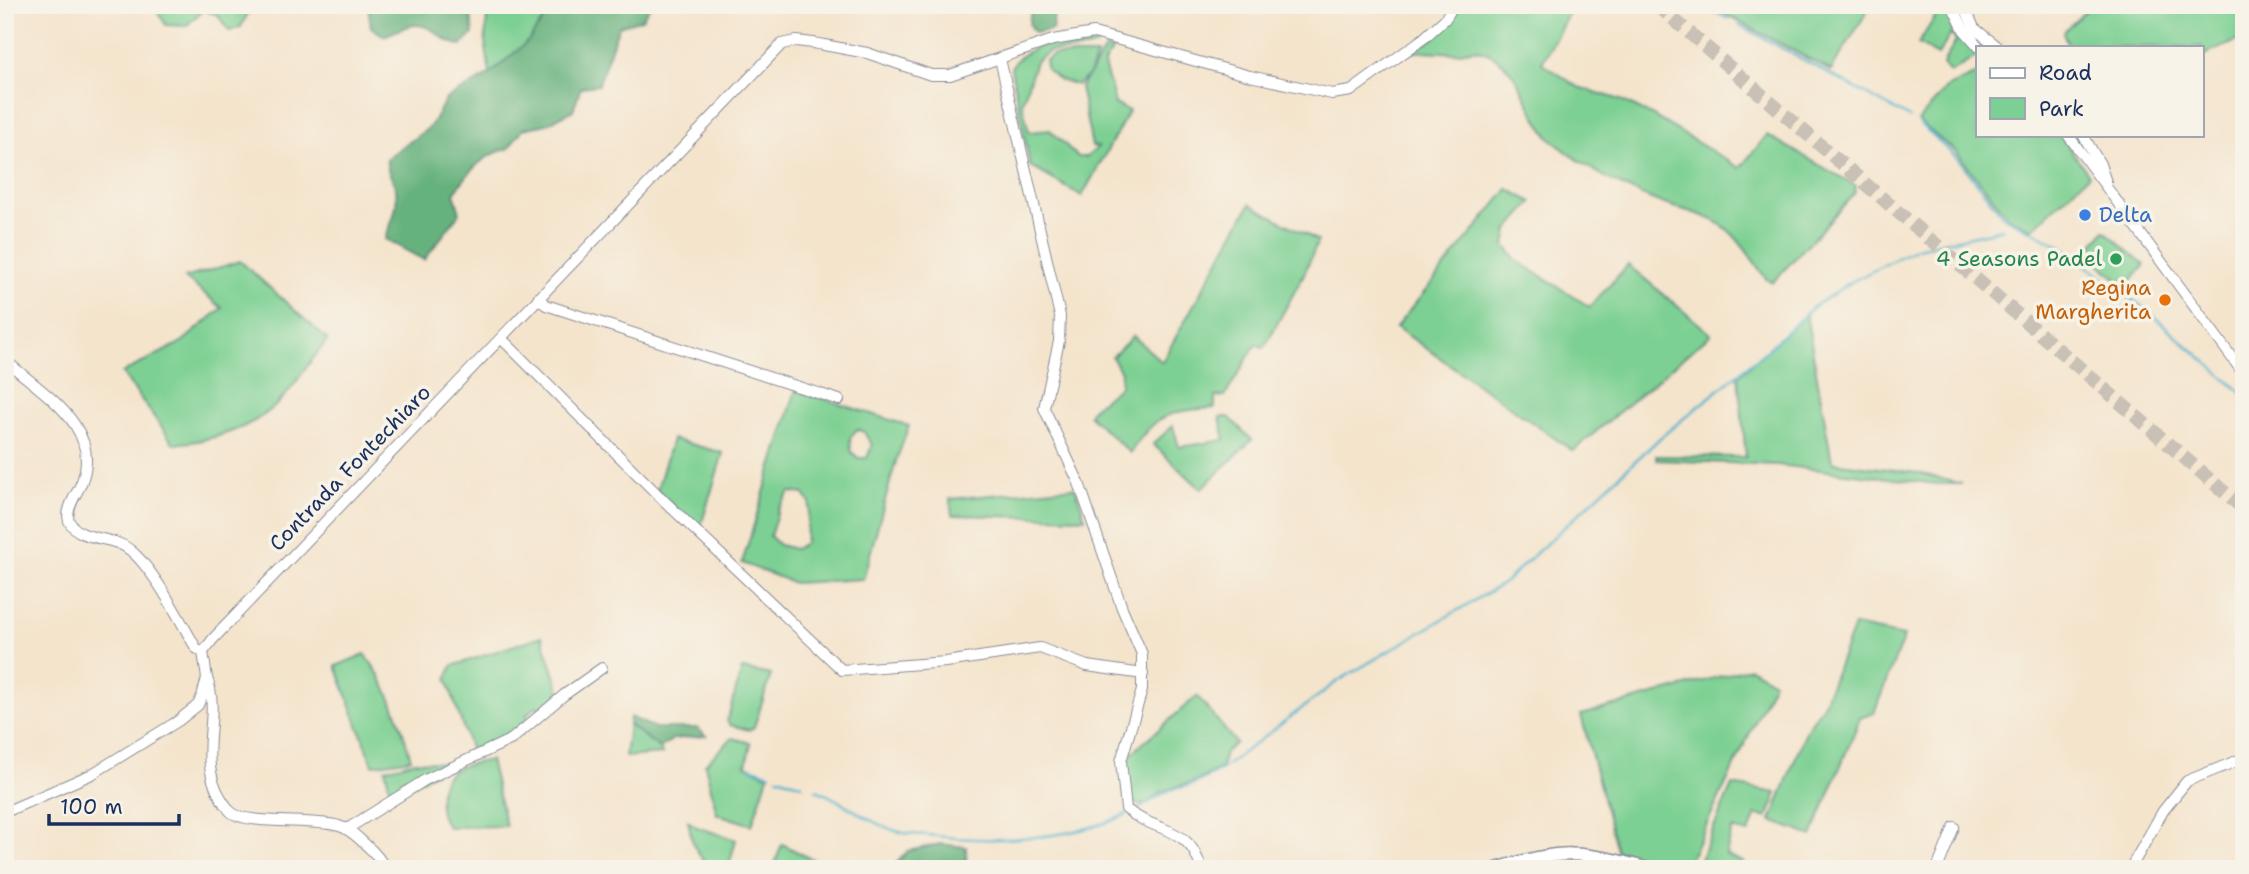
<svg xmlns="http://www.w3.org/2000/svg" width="2249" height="874" viewBox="0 0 2249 874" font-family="'Shantell Sans',sans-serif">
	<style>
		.green { fill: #7dd093; stroke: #4c8078; stroke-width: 2; fill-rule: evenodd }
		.forest { fill: #66b27d; stroke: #40706e; stroke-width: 2 }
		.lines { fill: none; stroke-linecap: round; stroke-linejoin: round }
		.stream { stroke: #4fb2cd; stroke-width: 2.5 }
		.highway-tunnel { stroke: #c9c0b6; stroke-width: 14; stroke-dasharray: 14 7; stroke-linecap: butt }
		.minor-casing { stroke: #888a95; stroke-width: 12 }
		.major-casing { stroke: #888a95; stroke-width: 15 }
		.minor { stroke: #fff; stroke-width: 10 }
		.major { stroke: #fff; stroke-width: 12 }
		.shop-dot { fill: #3f7fe0; stroke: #f7f3e8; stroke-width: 2.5 }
		.leisure-dot { fill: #2e9e5b; stroke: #f7f3e8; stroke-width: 2.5 }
		.food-dot { fill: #e8710a; stroke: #f7f3e8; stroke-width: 2.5 }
		.labels { text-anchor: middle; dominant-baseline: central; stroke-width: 7; stroke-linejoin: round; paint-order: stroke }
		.shop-label { font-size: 21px; fill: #366cbe; stroke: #f7f3e8; text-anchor: start }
		.leisure-label { font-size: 21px; fill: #27864d; stroke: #f7f3e8; text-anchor: end }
		.food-label { font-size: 21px; fill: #c56008; stroke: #f7f3e8; text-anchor: end }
		.street-label { font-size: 21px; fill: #1b2f5e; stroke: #f7f3e8 }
	</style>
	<rect width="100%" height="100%" fill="#f7f3e8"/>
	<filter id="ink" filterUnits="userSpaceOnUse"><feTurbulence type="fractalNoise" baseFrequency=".0143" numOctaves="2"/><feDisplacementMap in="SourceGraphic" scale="14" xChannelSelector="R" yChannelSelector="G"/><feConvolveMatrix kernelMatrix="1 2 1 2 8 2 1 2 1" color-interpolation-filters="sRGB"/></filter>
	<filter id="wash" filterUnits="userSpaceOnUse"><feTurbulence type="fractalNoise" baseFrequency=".00686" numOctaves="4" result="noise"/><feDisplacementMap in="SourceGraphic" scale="28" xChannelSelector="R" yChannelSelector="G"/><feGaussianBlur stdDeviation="1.57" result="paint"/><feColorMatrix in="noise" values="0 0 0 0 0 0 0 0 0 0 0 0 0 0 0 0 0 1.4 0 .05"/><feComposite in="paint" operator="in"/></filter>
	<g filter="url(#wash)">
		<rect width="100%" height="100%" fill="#f4e4cc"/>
		<path class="green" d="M 153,5 L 252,5 L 241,27 L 229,31 L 218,15 L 203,10 L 186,26 L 166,25 Z
			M 488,5 L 554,5 L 529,41 L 490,74 L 485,41 Z
			M 1462,5 L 1573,5 L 1542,63 L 1578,87 L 1621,100 L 1653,116 L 1740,168 L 1767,135 L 1856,186 L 1854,194 L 1773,282 L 1767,280 C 1755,264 1743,243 1728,230 C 1708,213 1683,211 1659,202 C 1624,189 1588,169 1558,145 C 1524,118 1526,63 1479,50 C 1471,48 1461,53 1453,53 C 1435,52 1424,49 1406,54 L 1433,39 Z
			M 1708,5 L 1871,5 L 1831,71 Z
			M 1943,5 L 1977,56 L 1950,73 L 1943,64 L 1956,41 L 1951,34 L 1938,55 L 1918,44 Z
			M 2092,5 L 2244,5 L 2244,38 L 2202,56 L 2202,47 L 2069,47 L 2063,32 Z
			M 1085,38 L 1095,39 L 1097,45 L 1078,50 L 1050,51 L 1036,61 L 1022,103 L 1029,132 L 1050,130 L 1078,157 L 1087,157 L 1098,147 L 1092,146 L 1080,87 C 1090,74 1097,61 1106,48 L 1113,49 C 1111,54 1105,58 1104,63 C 1104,70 1114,94 1115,104 L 1129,111 L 1082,196 L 1030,166 L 1011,68 C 1023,45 1060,41 1085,38 Z
			M 1053,55 L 1097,55 L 1088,76 L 1077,85 L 1060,80 L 1047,70 L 1045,61 Z
			M 1978,73 L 1978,135 L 2060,135 L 2089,175 L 2032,229 L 2008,217 L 1956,152 L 1918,121 L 1946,88 Z
			M 1508,189 L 1532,202 L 1508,230 L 1505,245 L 1516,260 L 1590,307 L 1628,265 L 1711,334 L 1573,451 L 1396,327 Z
			M 1250,204 L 1318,241 L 1304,274 L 1264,348 L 1256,344 L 1225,396 L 1215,397 L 1215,408 C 1169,411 1156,413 1130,453 L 1089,415 L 1092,409 L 1120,386 L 1121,372 L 1112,357 L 1133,336 L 1162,362 Z
			M 2105,231 L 2145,265 L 2126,287 L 2086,252 Z
			M 240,261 L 328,340 C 311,358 299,381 282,399 C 256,428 211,441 174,444 L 122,373 L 182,342 L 222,308 L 185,278 Z
			M 1806,314 L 1832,462 L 1919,473 L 1962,484 L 1938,484 L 1778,465 L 1657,460 L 1656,456 L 1746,457 L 1738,376 Z
			M 796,390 L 909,426 L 896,461 L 863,579 L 794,583 L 742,563 ZM 857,429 L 864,432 L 872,445 L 867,458 L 858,458 L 851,451 L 850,438 ZM 790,492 L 804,494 L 810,503 L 805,543 L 795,549 L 779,545 L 770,536 L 779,508 Z
			M 1220,417 L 1229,417 L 1252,440 L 1201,489 L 1153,444 L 1173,426 L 1179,447 L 1225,440 Z
			M 672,439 L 723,453 L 699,532 L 657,490 Z
			M 1075,487 L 1085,518 L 952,515 L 950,499 Z
			M 1854,626 L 1904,636 L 1874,713 L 1860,718 L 1812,836 L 1771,821 L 1806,731 L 1823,705 Z
			M 542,636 L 561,694 L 541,709 L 537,706 L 526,715 L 529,719 L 512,734 L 476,753 L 471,751 L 447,679 L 452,666 Z
			M 365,654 C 389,686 400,720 411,759 L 373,765 L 336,666 Z
			M 1750,668 L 1774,682 L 1693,853 L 1681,868 L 1668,867 L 1617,851 L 1581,715 Z
			M 742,669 L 771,675 L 754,727 L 749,730 L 730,725 L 727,721 Z
			M 1197,696 L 1236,743 L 1225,752 L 1221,768 L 1199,780 L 1161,792 L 1147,804 L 1131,804 L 1125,799 L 1124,760 Z
			M 629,725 L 660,748 L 662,754 L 625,757 Z
			M 732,738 L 751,743 L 746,765 L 768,776 L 752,825 L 717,814 L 705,764 Z
			M 490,760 L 506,826 L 448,827 C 440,817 439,807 440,795 C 442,766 466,765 490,760 Z
			M 416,761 L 443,763 L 441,769 L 392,797 L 385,769 Z
			M 1732,785 L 1777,793 L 1767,818 L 1756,814 L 1749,833 L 1732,829 L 1726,855 L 1743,862 L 1743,869 L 1696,869 Z
			M 688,821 L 697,827 L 736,840 L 728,869 L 708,869 L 693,844 Z
			M 782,844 L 831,869 L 773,869 Z"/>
		<path class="forest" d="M 368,5 L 470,5 L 473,34 L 462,45 C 444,45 435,25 416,25 C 406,25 393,33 384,36 L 371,27 Z
			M 554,5 L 651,5 L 642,19 L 619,26 L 598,85 L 581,87 L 573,110 L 547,124 L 523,129 L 508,149 C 482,154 469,172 454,193 L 460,213 L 424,260 L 385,239 C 391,223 399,207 396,190 C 394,178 385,172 387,158 L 430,127 L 446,99 L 490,74 L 528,41 Z
			M 1034,5 L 1055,5 L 1052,30 L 1035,33 C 1025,24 1030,16 1034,5 Z
			M 630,717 L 655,728 L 697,728 L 706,736 L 673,739 L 660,748 L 629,725 Z
			M 940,844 L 966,847 L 967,869 L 919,869 L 916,861 L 906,869 L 891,869 L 908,851 Z"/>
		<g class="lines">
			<path class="stream" d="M 1701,5 L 1728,19
				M 1739,25 L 1910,118
				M 1920,124 L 1959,160 L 2004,217 L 2057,244 L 2149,312 L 2242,393
				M 751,767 L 770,774
				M 778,777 L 802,785
				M 816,790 C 845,801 866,822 896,831 C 906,835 917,834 928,835 C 988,843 1071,841 1127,814
				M 1136,810 L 1170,790 L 1192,785 L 1219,771 L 1338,681 L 1504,583 L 1661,437 L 1765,352 L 1812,308 L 1851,282 L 1917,248 L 2003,229"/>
		</g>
	</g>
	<g filter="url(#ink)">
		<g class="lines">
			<path class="highway-tunnel" d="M 1657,5 L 2244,509"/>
			<defs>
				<path id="minor" d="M 1952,5 L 1964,30 L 1979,47
					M 1964,5 L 1974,28 L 1998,47
					M 1000,59 L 1060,316 L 1059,341 L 1044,408 L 1079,483 L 1122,608 L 1142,654 L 1142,690 L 1121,761 L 1126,809 C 1156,834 1190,824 1201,869
					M 2068,135 L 2244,374
					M 2083,135 L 2100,164 L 2106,182
					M 538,298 L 546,305 L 839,400
					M 501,338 L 657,494 L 842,670 L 946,662 L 1040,648 L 1087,666 L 1143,674
					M 5,360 C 43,394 106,428 80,486 C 76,495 65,510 69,521 C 79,542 113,535 130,550 C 154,569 180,621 196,648 L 203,652
					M 207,678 C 223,722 190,763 230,811 C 243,826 314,818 339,826 C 350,829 357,837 365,844 C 373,851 381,859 385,869
					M 5,812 L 92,774 L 178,721 L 198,705 L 202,696 L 207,678 L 203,652 L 213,639 L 782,44 L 796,41 L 813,43 L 867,53 L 931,75 L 950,75 L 1053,40 L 1094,33 L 1250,76 L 1332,94 L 1351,91 L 1424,38 L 1445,19 L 1454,5
					M 347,829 L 425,780 L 512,739 L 564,695 L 602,668
					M 1937,869 L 1954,827
					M 2130,869 L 2163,811 L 2187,781 L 2244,758"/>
				<path id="major" d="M 1497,869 C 1564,848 1581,851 1648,869"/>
			</defs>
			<use href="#minor" class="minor-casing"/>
			<use href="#major" class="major-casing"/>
			<use href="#minor" class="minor"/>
			<use href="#major" class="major"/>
		</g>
	</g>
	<circle class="shop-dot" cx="2085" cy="215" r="7"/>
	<circle class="leisure-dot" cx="2116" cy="259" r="7"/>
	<circle class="food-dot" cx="2165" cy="300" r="7"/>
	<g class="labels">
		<g class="shop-label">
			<text x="2099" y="215">Delta</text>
		</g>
		<g class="leisure-label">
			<text x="2102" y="259">4 Seasons Padel</text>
		</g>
		<g class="food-label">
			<text x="2151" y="288">Regina<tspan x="2151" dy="24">Margherita</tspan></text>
		</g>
		<g class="street-label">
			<text transform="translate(350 468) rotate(-46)">Contrada Fontechiaro</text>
		</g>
	</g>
	<rect width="2249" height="874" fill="none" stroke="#f7f3e8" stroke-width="28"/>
	<rect x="1976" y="46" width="228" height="91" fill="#f7f3e8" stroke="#9fa5b1" stroke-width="2"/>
	<rect x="1990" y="68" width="35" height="10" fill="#ffffff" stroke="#9fa5b1" stroke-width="2"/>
	<text x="2039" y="80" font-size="21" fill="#1b2f5e">Road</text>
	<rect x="1990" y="98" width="35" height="21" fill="#7dd093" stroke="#9fa5b1" stroke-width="2"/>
	<text x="2039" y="116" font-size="21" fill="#1b2f5e">Park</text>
	<path d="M49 814v10h130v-10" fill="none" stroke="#1b2f5e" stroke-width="3.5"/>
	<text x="60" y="814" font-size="21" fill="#1b2f5e" stroke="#f7f3e8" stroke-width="5" paint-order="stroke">100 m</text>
</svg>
